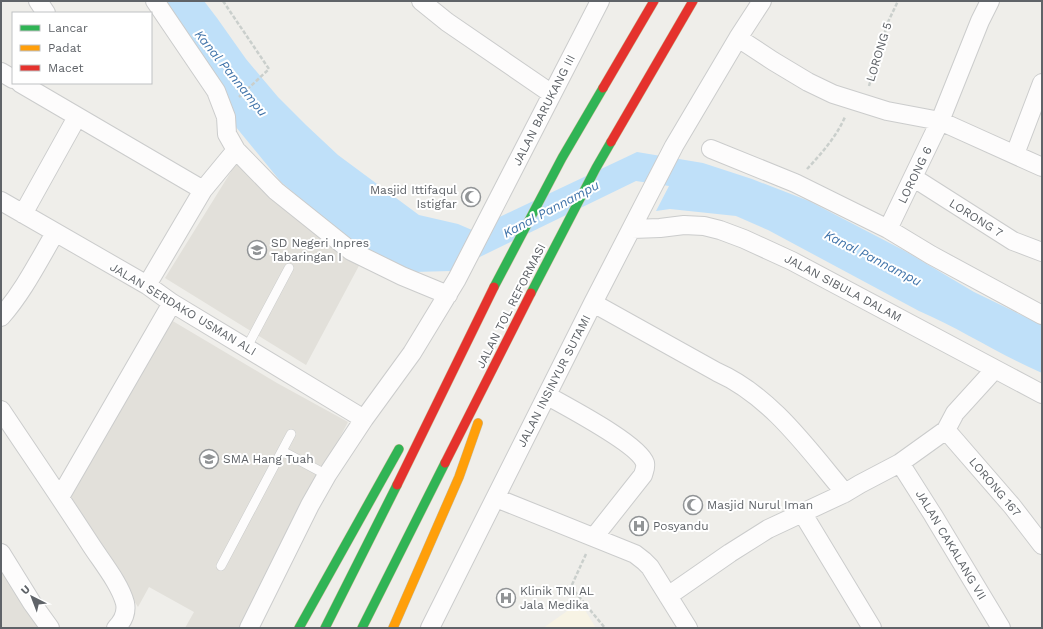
<svg xmlns="http://www.w3.org/2000/svg" width="1043" height="629" viewBox="0 0 1043 629" font-family="'Work Sans',sans-serif">
	<style>
		.commercial { fill: #f7f3e4 }
		.education { fill: #e2e0da }
		.water { fill: #bfe0f9 }
		.lines { fill: none; stroke-linecap: round; stroke-linejoin: round }
		.lane-casing { stroke: #cbcccc; stroke-width: 10 }
		.street-casing { stroke: #cbcccc; stroke-width: 20 }
		.fast-casing { stroke: #c8b996; stroke-width: 10 }
		.slow-casing { stroke: #c8b996; stroke-width: 10 }
		.jam-casing { stroke: #c8b996; stroke-width: 10 }
		.path { stroke: #cacfcc; stroke-width: 2.5; stroke-dasharray: 4 2; stroke-linecap: butt }
		.lane { stroke: #fdfcfc; stroke-width: 9 }
		.street { stroke: #fdfcfc; stroke-width: 18 }
		.fast { stroke: #30b455; stroke-width: 9 }
		.slow { stroke: #ff9f0a; stroke-width: 9 }
		.jam { stroke: #e5322d; stroke-width: 9 }
		.labels { text-anchor: middle; dominant-baseline: central; stroke-width: 4; stroke-linejoin: round; paint-order: stroke }
		.street-label { font-size: 12px; fill: #5f6368; stroke: #fff }
		.poi-label { font-size: 12px; fill: #5f6368; stroke: #fff; text-anchor: start }
		.water-label { font-size: 13px; font-style: italic; fill: #4174aa; stroke: #fff }
	</style>
	<rect width="100%" height="100%" fill="#efeeea"/>
	<path class="commercial" d="M 580,602 L 596,628 L 543,628 Z"/>
	<path class="education" d="M 237,162 L 361,262 L 306,365 L 165,278 Z
		M 171,320 L 277,383 L 348,422 L 240,628 L 185,628 L 194,612 L 149,587 L 138,607 L 66,496 Z
		M 1,569 L 40,628 L 1,628 Z"/>
	<path class="water" d="M 161,1 L 204,1 L 217,18 L 246,59 L 278,97 L 306,125 L 338,155 L 419,215 L 458,224 L 472,230 L 637,152 L 703,163 L 752,179 L 809,201 L 905,251 L 974,292 L 1042,325 L 1042,373 C 1000,355 961,329 919,311 L 768,230 L 736,216 L 670,209 L 656,211 L 669,186 L 636,181 L 451,271 L 413,272 L 365,253 L 281,182 L 231,121 Z"/>
	<g class="lines">
		<defs>
			<path id="lane" d="M 247,347 L 289,268
				M 282,451 L 327,475
				M 221,566 L 291,434"/>
			<path id="street" d="M 38,1 L 46,13
				M 155,1 L 216,91 L 226,117 L 227,134 L 236,150 L 276,191 L 351,251 L 402,276 L 448,295
				M 421,1 L 447,22 L 552,94
				M 738,38 L 773,61 L 808,82 L 833,94 L 887,111 L 940,121 L 1042,167
				M 1,72 L 13,79
				M 20,83 L 203,190
				M 711,149 L 795,183 L 888,229 L 931,255 L 1042,315
				M 1015,154 L 1042,83
				M 914,178 L 1013,241 L 1042,252
				M 1,201 L 147,285 L 172,303 L 364,419
				M 23,214 L 77,117
				M 632,229 L 660,228 L 684,225 L 704,226 L 720,230 L 744,239 L 792,261 L 1042,394
				M 888,229 L 940,121 L 980,21 L 990,1
				M 147,285 L 203,190 L 236,150
				M 593,303 L 717,372 C 771,396 808,449 845,493
				M 1,317 C 23,292 38,262 55,233
				M 548,396 C 567,407 639,444 645,463 C 646,468 644,471 643,475 L 594,537
				M 1,410 C 31,455 62,500 91,545 C 102,562 120,584 125,603 C 127,613 123,621 116,628
				M 946,430 L 1012,506 L 1042,545
				M 900,463 L 933,515 L 1001,628
				M 60,497 L 172,303
				M 496,498 L 635,554 L 644,561 L 650,567 L 688,628
				M 803,514 L 872,628
				M 1,553 L 32,603 L 50,628
				M 668,596 L 730,553 L 768,529 L 845,493 L 860,484 L 900,463 L 946,430 L 955,413 L 995,369
				M 249,628 L 310,505 L 327,475 L 364,419 L 412,353 L 457,279 L 600,1
				M 430,628 L 593,303 L 674,146 L 738,38 L 762,1"/>
			<path id="fast" d="M 494,287 L 562,158 L 603,88
				M 531,293 L 596,168 L 611,142
				M 299,628 L 399,449
				M 325,628 L 397,485
				M 362,628 L 445,463"/>
			<path id="slow" d="M 393,628 L 459,477 L 478,423"/>
			<path id="jam" d="M 603,88 L 654,1
				M 611,142 L 693,1
				M 445,463 L 531,293
				M 397,485 L 494,287"/>
		</defs>
		<use href="#lane" class="lane-casing"/>
		<use href="#street" class="street-casing"/>
		<use href="#fast" class="fast-casing"/>
		<use href="#slow" class="slow-casing"/>
		<use href="#jam" class="jam-casing"/>
		<path class="path" d="M 223,1 L 269,69 L 239,97
			M 869,86 L 888,22 L 898,1
			M 807,169 C 822,153 836,137 845,117
			M 586,554 L 571,587 L 605,628"/>
		<use href="#lane" class="lane"/>
		<use href="#street" class="street"/>
		<use href="#fast" class="fast"/>
		<use href="#slow" class="slow"/>
		<use href="#jam" class="jam"/>
	</g>
	<defs>
		<symbol id="mosque-ring" viewBox="-11 -11 22 22"><circle r="9.5" fill="#fff" stroke="#919496" stroke-width="1.5"/><path d="M3.5-4.9A6 6 0 1 0 3.5 4.9A5 5 0 1 1 3.5-4.9Z" fill="#919496"/></symbol>
		<symbol id="school-ring" viewBox="-11 -11 22 22"><circle r="9.5" fill="#fff" stroke="#919496" stroke-width="1.5"/><path d="M0-5L7-2L0 1L-7-2ZM-4 1L0 2.5L4 1V4Q0 6-4 4Z" fill="#919496"/></symbol>
		<symbol id="hospital-ring" viewBox="-11 -11 22 22"><circle r="9.5" fill="#fff" stroke="#919496" stroke-width="1.5"/><path d="M-5-5h3v3.5h4V-5h3V5h-3V1.5h-4V5h-3Z" fill="#919496"/></symbol>
	</defs>
	<g fill-rule="evenodd">
		<use href="#mosque-ring" x="460" y="186" width="22" height="22"/>
		<use href="#school-ring" x="246" y="239" width="22" height="22"/>
		<use href="#school-ring" x="198" y="448" width="22" height="22"/>
		<use href="#mosque-ring" x="682" y="494" width="22" height="22"/>
		<use href="#hospital-ring" x="628" y="515" width="22" height="22"/>
		<use href="#hospital-ring" x="495" y="587" width="22" height="22"/>
	</g>
	<g class="labels">
		<g class="street-label">
			<text transform="translate(879 52) rotate(-73)">LORONG 5</text>
			<text transform="translate(544 110) rotate(-63)">JALAN BARUKANG III</text>
			<text transform="translate(915 175) rotate(-64)">LORONG 6</text>
			<text transform="translate(976 218) rotate(32)">LORONG 7</text>
			<text transform="translate(843 288) rotate(28)">JALAN SIBULA DALAM</text>
			<text transform="translate(511 306) rotate(-63)">JALAN TOL REFORMASI</text>
			<text transform="translate(183 309) rotate(31)">JALAN SERDAKO USMAN ALI</text>
			<text transform="translate(554 381) rotate(-63)">JALAN INSINYUR SUTAMI</text>
			<text transform="translate(995 487) rotate(50)">LORONG 167</text>
			<text transform="translate(951 545) rotate(59)">JALAN CAKALANG VII</text>
		</g>
		<g class="poi-label">
			<text x="457" y="190" text-anchor="end">Masjid Ittifaqul<tspan x="457" dy="14">Istigfar</tspan></text>
			<text x="271" y="243">SD Negeri Inpres<tspan x="271" dy="14">Tabaringan I</tspan></text>
			<text x="223" y="459">SMA Hang Tuah</text>
			<text x="707" y="505">Masjid Nurul Iman</text>
			<text x="653" y="526">Posyandu</text>
			<text x="520" y="591">Klinik TNI AL<tspan x="520" dy="14">Jala Medika</tspan></text>
		</g>
		<g class="water-label">
			<text transform="translate(231 73) rotate(51)">Kanal Pannampu</text>
			<text transform="translate(551 209) rotate(-28)">Kanal Pannampu</text>
			<text transform="translate(873 258) rotate(27)">Kanal Pannampu</text>
		</g>
	</g>
	<rect width="1043" height="629" fill="none" stroke="#5f6368" stroke-width="4"/>
	<rect x="12" y="12" width="140" height="72" fill="#ffffff" stroke="#bfc1c3"/>
	<rect x="20" y="25" width="20" height="6" fill="#30b455" stroke="#bfc1c3"/>
	<text x="48" y="32" font-size="12" fill="#5f6368">Lancar</text>
	<rect x="20" y="45" width="20" height="6" fill="#ff9f0a" stroke="#bfc1c3"/>
	<text x="48" y="52" font-size="12" fill="#5f6368">Padat</text>
	<rect x="20" y="65" width="20" height="6" fill="#e5322d" stroke="#bfc1c3"/>
	<text x="48" y="72" font-size="12" fill="#5f6368">Macet</text>
	<g transform="translate(32 597) rotate(318)" stroke="#ffffff" stroke-width="3" paint-order="stroke">
	<path d="M0-3L7 15L0 10L-7 15Z" fill="#5f6368"/>
	<text y="-6" font-size="11" font-weight="bold" text-anchor="middle" fill="#5f6368">U</text>
	</g>
</svg>
